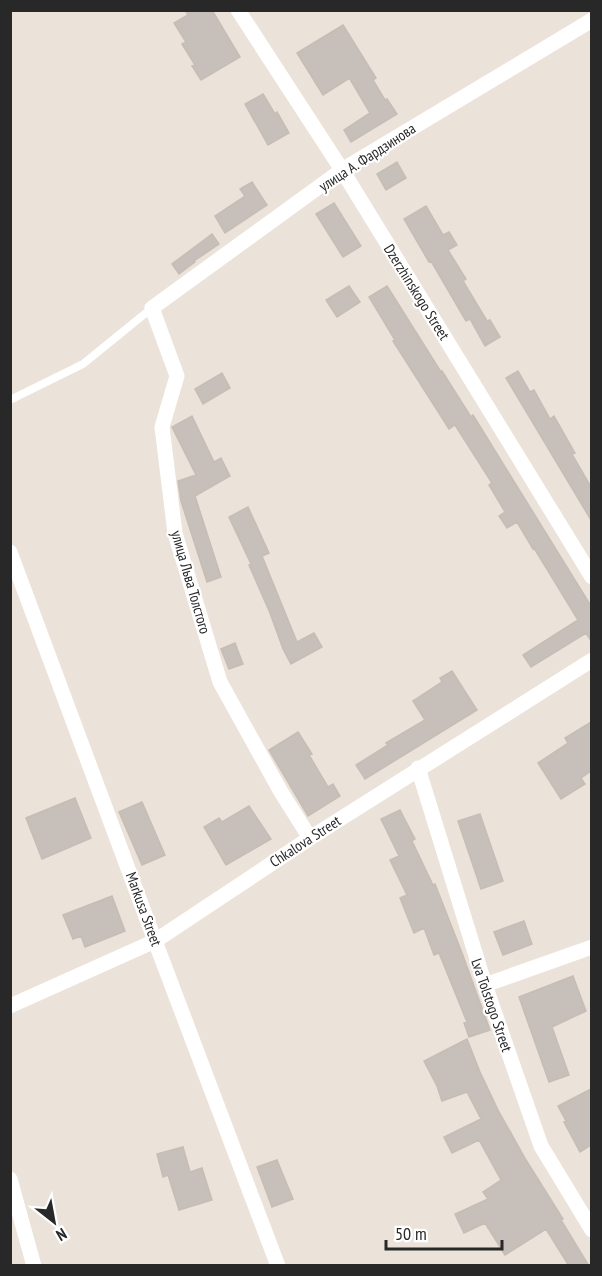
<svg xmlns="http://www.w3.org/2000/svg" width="602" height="1276" viewBox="0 0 602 1276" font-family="'PT Sans Narrow',sans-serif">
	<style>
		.building { fill: #c6bfba; stroke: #c6bdb4; stroke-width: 1.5 }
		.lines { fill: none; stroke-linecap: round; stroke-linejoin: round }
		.lane { stroke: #fff; stroke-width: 8 }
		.street { stroke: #fff; stroke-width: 15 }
		.labels { text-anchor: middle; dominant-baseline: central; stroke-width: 4.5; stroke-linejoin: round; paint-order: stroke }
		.street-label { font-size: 15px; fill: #282828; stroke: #fff }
	</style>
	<rect width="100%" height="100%" fill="#ebe2da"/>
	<path class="building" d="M 185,10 L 212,10 L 240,57 L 201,80 L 192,66 L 195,65 L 182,44 L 186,42 L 174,23 L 188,15 Z
		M 343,25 L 376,78 L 373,80 L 385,100 L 387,99 L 397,114 L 351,142 L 344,130 L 370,113 L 350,79 L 348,79 L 323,95 L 297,53 Z
		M 263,94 L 275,114 L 277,112 L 289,133 L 268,145 L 245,104 Z
		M 397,162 L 406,178 L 386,190 L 377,174 Z
		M 252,182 L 267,205 L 225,233 L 215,216 L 245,196 L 240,189 Z
		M 334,203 L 361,246 L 343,257 L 316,214 Z
		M 426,206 L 443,235 L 449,232 L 457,245 L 448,250 L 466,279 L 463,281 L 487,321 L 490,320 L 500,337 L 485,346 L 470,319 L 466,321 L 431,261 L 429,262 L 404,219 Z
		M 212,234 L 219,244 L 194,261 L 195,262 L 179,274 L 172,264 Z
		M 349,286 L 360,302 L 337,317 L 326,300 Z
		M 387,286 L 441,372 L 442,371 L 471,417 L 473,415 L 591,606 L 591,641 L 586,633 L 531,667 L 523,655 L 578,620 L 534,548 L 533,549 L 517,522 L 507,528 L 499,516 L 505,512 L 489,485 L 492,483 L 455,425 L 449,429 L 393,341 L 395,340 L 369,297 Z
		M 518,371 L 530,392 L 534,390 L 550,419 L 554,416 L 575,453 L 572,454 L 591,487 L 591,520 L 506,378 Z
		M 222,373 L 230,388 L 203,404 L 195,389 Z
		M 192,416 L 214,462 L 221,458 L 230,476 L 195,496 L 221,577 L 207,582 L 181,501 L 178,481 L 196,475 L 172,427 Z
		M 248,507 L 269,553 L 262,556 L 297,642 L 314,633 L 322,647 L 291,664 L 283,649 L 270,613 L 249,565 L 251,564 L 229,517 Z
		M 235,643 L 243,664 L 229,669 L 221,649 Z
		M 452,671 L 477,710 L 365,779 L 356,765 L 388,745 L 386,743 L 425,720 L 413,701 L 442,682 L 440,678 Z
		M 591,722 L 591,771 L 581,778 L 585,784 L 561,799 L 538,763 L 568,743 L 565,738 Z
		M 298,732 L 312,754 L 309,755 L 328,787 L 333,784 L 340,796 L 308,816 L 269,750 Z
		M 75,798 L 91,838 L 42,859 L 26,818 Z
		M 142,802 L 165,855 L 142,865 L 119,812 Z
		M 249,806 L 271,839 L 226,865 L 204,827 L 219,818 L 222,822 Z
		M 400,810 L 415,839 L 412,841 L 433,885 L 435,884 L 462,953 L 490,1030 L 469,1037 L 464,1023 L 467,1022 L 439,953 L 434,955 L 424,928 L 414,933 L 400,898 L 407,895 L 390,860 L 399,856 L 381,819 Z
		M 480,814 L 503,881 L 481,889 L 458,821 Z
		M 112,896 L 125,931 L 85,947 L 81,936 L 73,939 L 63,915 Z
		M 524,921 L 532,944 L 503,955 L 494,932 Z
		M 573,976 L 586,1011 L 552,1027 L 569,1075 L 549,1082 L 519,997 Z
		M 467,1039 L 480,1072 L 498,1110 L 526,1160 L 563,1219 L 561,1220 L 589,1266 L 569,1266 L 546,1229 L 505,1255 L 485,1223 L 464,1233 L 455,1214 L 488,1199 L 483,1192 L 501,1180 L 479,1140 L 452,1153 L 444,1137 L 481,1119 L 467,1092 L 442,1101 L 437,1086 L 424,1061 Z
		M 591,1089 L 591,1145 L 580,1152 L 564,1122 L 566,1121 L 558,1106 Z
		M 183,1147 L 190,1172 L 202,1168 L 212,1200 L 179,1210 L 168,1175 L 163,1177 L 157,1154 Z
		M 277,1160 L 293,1199 L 272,1207 L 257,1167 Z"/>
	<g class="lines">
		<path class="lane" d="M 10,400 L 83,364 L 152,308"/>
		<path class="street" d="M 238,10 L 342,170 L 592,577
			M 10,552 L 155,941 L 278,1266
			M 418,768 L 485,985 L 541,1146 L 592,1230
			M 310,838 L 281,792 L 220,682 L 175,533 L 162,427 L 177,376 L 152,308 L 342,170 L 592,20
			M 485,985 L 592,947
			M 10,1006 L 155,941 L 310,838 L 592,660
			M 10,1179 L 34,1266"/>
	</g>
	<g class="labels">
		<g class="street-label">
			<text transform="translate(367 157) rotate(-33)">улица А. Фардзинова</text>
			<text transform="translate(417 292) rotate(58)">Dzerzhinskogo Street</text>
			<text transform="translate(191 582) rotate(74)">улица Льва Толстого</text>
			<text transform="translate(305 841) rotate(-33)">Chkalova Street</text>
			<text transform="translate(144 909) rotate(70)">Markusa Street</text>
			<text transform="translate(492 1005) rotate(71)">Lva Tolstogo Street</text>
		</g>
	</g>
	<rect width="602" height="1276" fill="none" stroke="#282828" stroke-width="24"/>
	<g transform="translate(54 1222) rotate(149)" stroke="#ffffff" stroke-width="4.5" paint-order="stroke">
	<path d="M0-4.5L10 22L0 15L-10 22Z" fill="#282828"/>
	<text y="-9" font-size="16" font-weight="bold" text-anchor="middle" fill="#282828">N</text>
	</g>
	<path d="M386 1240v9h116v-9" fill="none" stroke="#282828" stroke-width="3"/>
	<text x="395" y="1240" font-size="18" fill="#282828" stroke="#ffffff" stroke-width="4.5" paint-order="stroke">50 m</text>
</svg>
